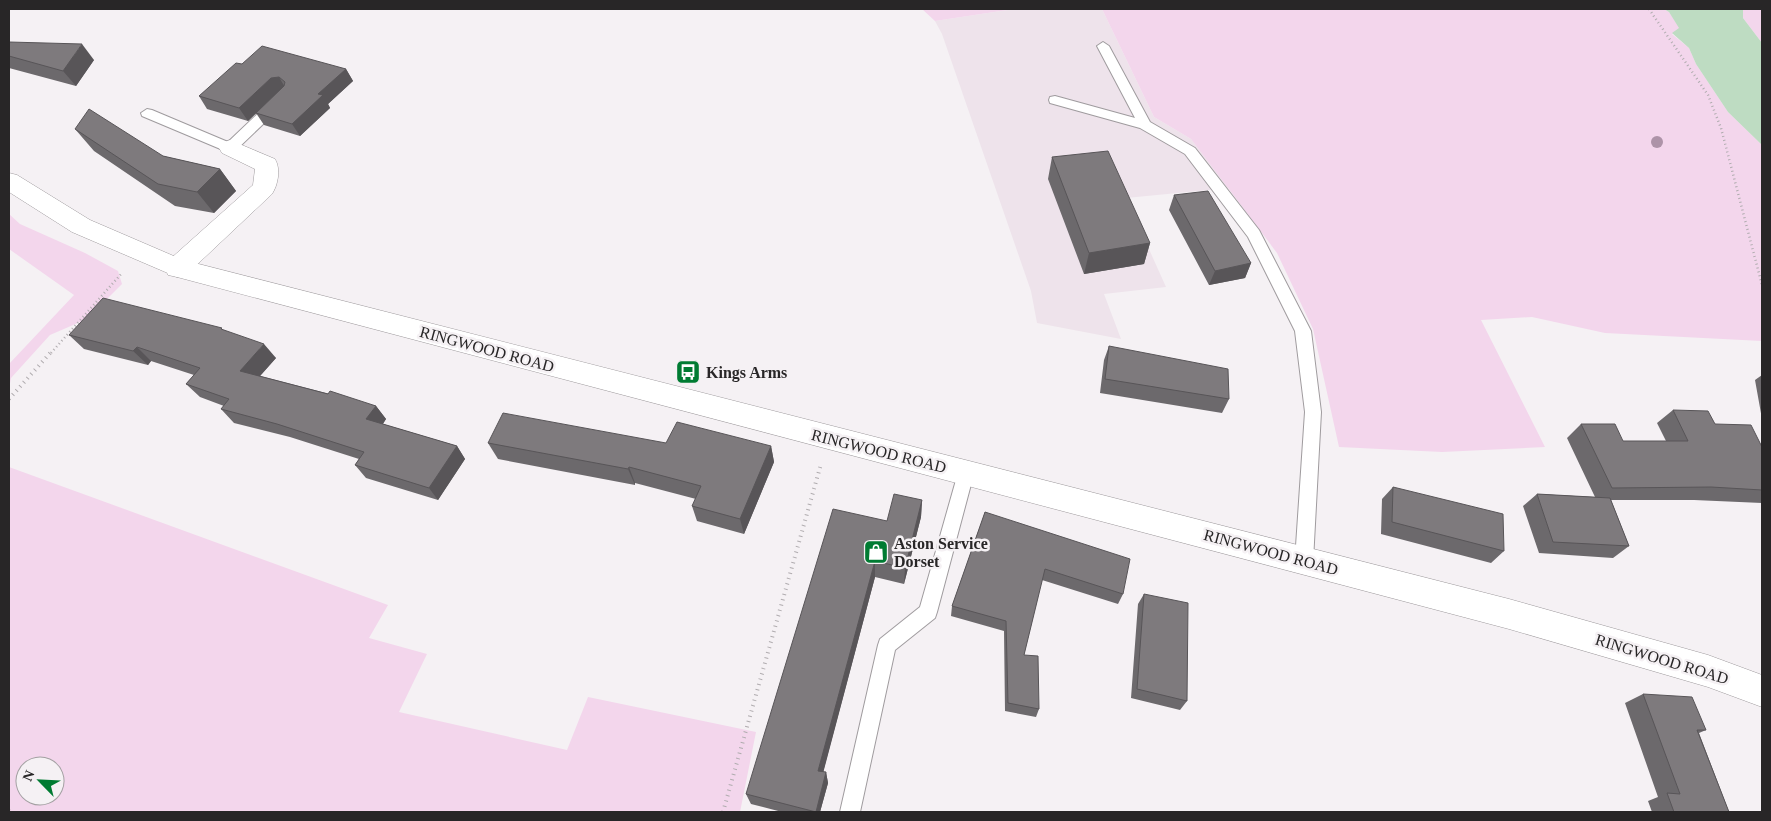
<svg xmlns="http://www.w3.org/2000/svg" width="1771" height="821" viewBox="0 0 1771 821" font-family="'Times New Roman',serif">
	<style>
		.built { fill: #eee3eb }
		.green { fill: #f3d6ec; fill-rule: evenodd }
		.water { fill: #bedcc2 }
		.lines { fill: none; stroke-linecap: round; stroke-linejoin: round }
		.lane-casing { stroke: #9f9b9e; stroke-width: 2 }
		.street-casing { stroke: #9f9b9e; stroke-width: 1 }
		.highway-casing { stroke: #9f9b9e; stroke-width: 1 }
		.path-far1 { stroke: #b0acaf; stroke-width: 2.5; stroke-dasharray: 1 3; stroke-linecap: butt }
		.path { stroke: #b0acaf; stroke-width: 4; stroke-dasharray: 1 4.5; stroke-linecap: butt }
		.lane { fill: #fff; fill-rule: evenodd }
		.street { fill: #fff; fill-rule: evenodd }
		.highway { fill: #fff; fill-rule: evenodd }
		.tree { fill: #ad93a8 }
		.wall { fill: #6c696c }
		.shaded-wall { fill: #585558 }
		.building { fill: #7e7a7d; stroke: #585558 }
		.labels { text-anchor: middle; dominant-baseline: central; stroke-width: 5; stroke-linejoin: round; paint-order: stroke }
		.street-label { font-size: 16px; fill: #282627; stroke: #f5f1f4 }
		.poi-label { font-size: 16px; font-weight: bold; fill: #282627; stroke: #f5f1f4; text-anchor: start }
	</style>
	<rect width="100%" height="100%" fill="#f5f1f4"/>
	<path class="built" d="M 1014,9 L 1102,9 L 1154,117 L 1191,139 L 1229,188 L 1126,198 L 1166,287 L 1104,294 L 1121,339 L 1037,323 L 1031,291 L 942,34 L 935,21 Z"/>
	<path class="green" d="M 922,9 L 1014,9 L 935,21 Z
		M 1102,9 L 1664,9 L 1669,12 L 1680,28 L 1672,34 L 1689,48 L 1696,64 L 1728,112 L 1762,145 L 1762,341 L 1605,333 L 1532,317 L 1481,320 L 1545,447 L 1442,452 L 1339,447 L 1313,329 L 1277,253 L 1191,139 L 1154,117 Z
		M 1743,9 L 1762,9 L 1762,43 L 1743,18 Z
		M 9,214 L 20,224 L 85,253 L 118,271 L 122,284 L 87,319 L 50,335 L 11,378 L 9,389 L 9,364 L 74,295 L 9,249 Z
		M 9,467 L 388,605 L 369,638 L 427,654 L 399,712 L 567,750 L 588,697 L 756,732 L 740,812 L 9,812 ZM 25,766 L 55,766 L 55,796 L 25,796 Z"/>
	<path class="water" d="M 1664,9 L 1743,9 L 1743,18 L 1762,43 L 1762,145 L 1728,112 L 1696,64 L 1689,48 L 1672,33 L 1679,28 L 1669,12 Z"/>
	<g class="lines">
		<defs>
			<path id="lane" d="M 1103,42 L 1109,46 L 1150,122 L 1195,148 L 1259,230 L 1311,331 L 1321,412 L 1313,561 L 1310,567 L 1304,569 L 1298,567 L 1295,561 L 1305,412 L 1295,331 L 1248,237 L 1185,154 L 1140,128 L 1050,103 L 1049,100 L 1050,97 L 1055,96 L 1135,118 L 1097,46 Z
				M 275,101 L 281,105 L 280,108 L 235,151 L 230,153 L 142,116 L 141,113 L 147,109 L 152,110 L 228,142 L 270,102 Z
				M 966,466 L 972,468 L 974,473 L 937,612 L 935,618 L 895,650 L 860,812 L 840,812 L 878,645 L 880,639 L 920,607 L 958,473 L 960,468 Z"/>
			<path id="street" d="M 230,140 L 275,159 C 281,169 278,185 272,194 L 186,275 L 177,277 L 168,275 L 165,268 L 168,261 L 253,185 L 255,169 L 222,153 L 219,148 L 222,143 Z"/>
			<path id="highway" d="M 9,173 L 17,175 L 90,220 L 183,260 L 1509,599 L 1708,655 L 1762,675 L 1762,707 L 1708,687 L 1509,629 L 177,277 L 72,232 L 9,192 Z"/>
		</defs>
		<use href="#lane" class="lane-casing"/>
		<use href="#street" class="street-casing"/>
		<use href="#highway" class="highway-casing"/>
		<path class="path-far1" d="M 1649,9 L 1708,95 L 1721,128 L 1762,285
			M 51,353 L 122,273"/>
		<path class="path" d="M 9,399 L 52,351
			M 9,811 L 14,812
			M 723,812 L 821,464"/>
		<use href="#lane" class="lane"/>
		<use href="#street" class="street"/>
		<use href="#highway" class="highway"/>
	</g>
	<circle class="tree" cx="1657" cy="142" r="6"/>
	<path class="wall" d="M 9,42 L 94,60 L 76,86 L 9,68 Z
		M 242,64 L 346,69 L 353,81 L 328,104 L 330,108 L 300,136 L 264,125 L 256,113 L 280,90 L 279,91 L 248,121 L 207,109 L 199,96 Z
		M 75,129 L 163,156 L 220,169 L 236,191 L 214,213 L 175,206 L 94,151 Z
		M 1052,157 L 1150,243 L 1144,264 L 1084,274 L 1048,179 Z
		M 1174,195 L 1251,263 L 1245,278 L 1209,285 L 1169,210 Z
		M 224,330 L 276,358 L 260,376 L 376,406 L 386,419 L 383,424 L 457,446 L 465,459 L 438,500 L 366,478 L 355,465 L 359,459 L 290,437 L 234,423 L 221,409 L 224,406 L 200,397 L 186,384 L 194,375 L 151,361 L 148,365 L 84,349 L 69,335 Z
		M 1109,346 L 1229,399 L 1222,413 L 1100,393 L 1104,360 Z
		M 1762,375 L 1762,419 L 1755,380 Z
		M 1673,410 L 1715,424 L 1762,447 L 1762,503 L 1694,500 L 1611,500 L 1629,546 L 1613,558 L 1539,553 L 1523,506 L 1537,494 L 1595,497 L 1567,438 L 1581,424 L 1623,441 L 1666,441 L 1657,423 Z
		M 488,443 L 666,443 L 771,446 L 774,462 L 744,534 L 697,521 L 692,506 L 696,499 L 635,483 L 635,485 L 498,459 Z
		M 1393,487 L 1504,551 L 1491,563 L 1381,534 L 1382,499 Z
		M 922,500 L 921,517 L 904,584 L 875,577 L 823,772 L 826,772 L 828,783 L 820,812 L 782,812 L 751,804 L 746,794 L 887,521 Z
		M 985,512 L 1123,594 L 1118,604 L 1042,580 L 1024,655 L 1039,709 L 1036,717 L 1005,711 L 1004,631 L 951,616 L 952,606 Z
		M 1144,594 L 1187,701 L 1180,710 L 1131,698 L 1138,604 Z
		M 1643,694 L 1706,730 L 1699,733 L 1729,812 L 1652,812 L 1648,801 L 1658,797 L 1625,703 Z"/>
	<path class="shaded-wall" d="M 82,44 L 94,60 L 76,86 L 63,71 Z
		M 346,69 L 353,81 L 328,104 L 330,108 L 300,136 L 292,124 L 318,94 Z
		M 279,77 L 286,89 L 279,91 L 248,121 L 239,108 L 271,78 Z
		M 220,169 L 236,191 L 214,213 L 197,192 Z
		M 1150,243 L 1144,264 L 1084,274 L 1089,253 Z
		M 1251,263 L 1245,278 L 1209,285 L 1215,271 Z
		M 264,344 L 276,358 L 252,385 L 240,371 Z
		M 137,347 L 151,361 L 148,365 L 133,351 Z
		M 376,406 L 386,419 L 377,432 L 366,419 Z
		M 457,446 L 465,459 L 438,500 L 429,488 Z
		M 771,446 L 774,462 L 744,534 L 740,519 Z
		M 629,467 L 635,483 L 635,485 L 628,469 Z
		M 922,500 L 921,517 L 904,584 L 905,568 Z
		M 875,561 L 875,577 L 821,781 L 818,771 Z
		M 826,772 L 828,783 L 820,812 L 816,812 Z"/>
	<path class="building" d="M 9,42 L 82,44 L 63,71 L 9,56 Z
		M 262,46 L 346,69 L 318,94 L 323,95 L 292,124 L 256,113 L 284,86 L 285,82 L 279,77 L 271,78 L 239,108 L 199,96 L 236,63 L 242,64 Z
		M 89,109 L 163,156 L 220,169 L 197,192 L 158,184 L 75,129 Z
		M 1108,151 L 1150,243 L 1089,253 L 1052,157 Z
		M 1208,191 L 1251,263 L 1215,271 L 1174,195 Z
		M 103,298 L 222,328 L 221,329 L 264,344 L 240,371 L 328,394 L 330,391 L 376,406 L 366,419 L 457,446 L 429,488 L 355,465 L 364,452 L 277,424 L 221,409 L 229,399 L 186,384 L 200,368 L 137,347 L 133,351 L 69,335 Z
		M 1109,346 L 1228,369 L 1229,399 L 1105,379 Z
		M 1673,410 L 1708,411 L 1715,424 L 1751,425 L 1762,447 L 1762,490 L 1711,487 L 1612,488 L 1581,424 L 1615,424 L 1623,441 L 1688,441 Z
		M 503,413 L 666,443 L 677,422 L 771,446 L 740,519 L 692,506 L 701,486 L 629,467 L 628,469 L 488,443 Z
		M 1393,487 L 1503,514 L 1504,551 L 1392,522 Z
		M 894,494 L 922,500 L 905,568 L 875,561 L 818,771 L 826,772 L 816,812 L 746,794 L 833,509 L 887,521 Z
		M 1537,494 L 1610,498 L 1629,546 L 1553,542 Z
		M 985,512 L 1130,559 L 1123,594 L 1045,569 L 1024,655 L 1038,656 L 1039,709 L 1008,703 L 1006,621 L 952,606 Z
		M 1144,594 L 1188,603 L 1187,701 L 1137,689 Z
		M 1643,694 L 1692,697 L 1706,730 L 1697,730 L 1729,812 L 1674,812 L 1667,793 L 1680,794 Z"/>
	<defs>
		<symbol id="bus-square" viewBox="-11 -11 22 22"><rect x="-9" y="-9" width="18" height="18" rx="4" fill="#007b32" stroke="#f5f1f4"/><path d="M-5-6H5V4H4V6H2V4H-2V6H-4V4H-5ZM-3.5-4V0h7V-4ZM-3.5 1.2v1.5H-2V1.2ZM2 1.2v1.5H3.5V1.2Z" fill="#fff"/></symbol>
		<symbol id="shop-square" viewBox="-11 -11 22 22"><rect x="-9" y="-9" width="18" height="18" rx="4" fill="#007b32" stroke="#f5f1f4"/><path d="M-5-2.5h2.3a2.7 3.5 0 0 1 5.4 0H5L5.5 6h-11ZM-1.5-2.5h3a1.5 2.3 0 0 0-3 0Z" fill="#fff"/></symbol>
	</defs>
	<g fill-rule="evenodd">
		<use href="#bus-square" x="674" y="358" width="28" height="28"/>
		<use href="#shop-square" x="862" y="538" width="28" height="28"/>
	</g>
	<g class="labels">
		<g class="street-label">
			<text transform="translate(487 349) rotate(15)">RINGWOOD ROAD</text>
			<text transform="translate(879 451) rotate(14)">RINGWOOD ROAD</text>
			<text transform="translate(1271 552) rotate(15)">RINGWOOD ROAD</text>
			<text transform="translate(1662 659) rotate(17)">RINGWOOD ROAD</text>
		</g>
		<g class="poi-label">
			<text x="706" y="372">Kings Arms</text>
			<text x="894" y="543">Aston Service<tspan x="894" dy="18">Dorset</tspan></text>
		</g>
	</g>
	<rect width="1771" height="821" fill="none" stroke="#282627" stroke-width="20"/>
	<g transform="translate(40 781) rotate(294)"><circle r="24" fill="#f5f1f4" stroke="#a3a0a2"/>
	<path d="M0-4L9 19L0 12L-9 19Z" fill="#007b32"/>
	<text y="-8" font-size="14" font-weight="bold" text-anchor="middle" fill="#282627">N</text>
	</g>
</svg>
